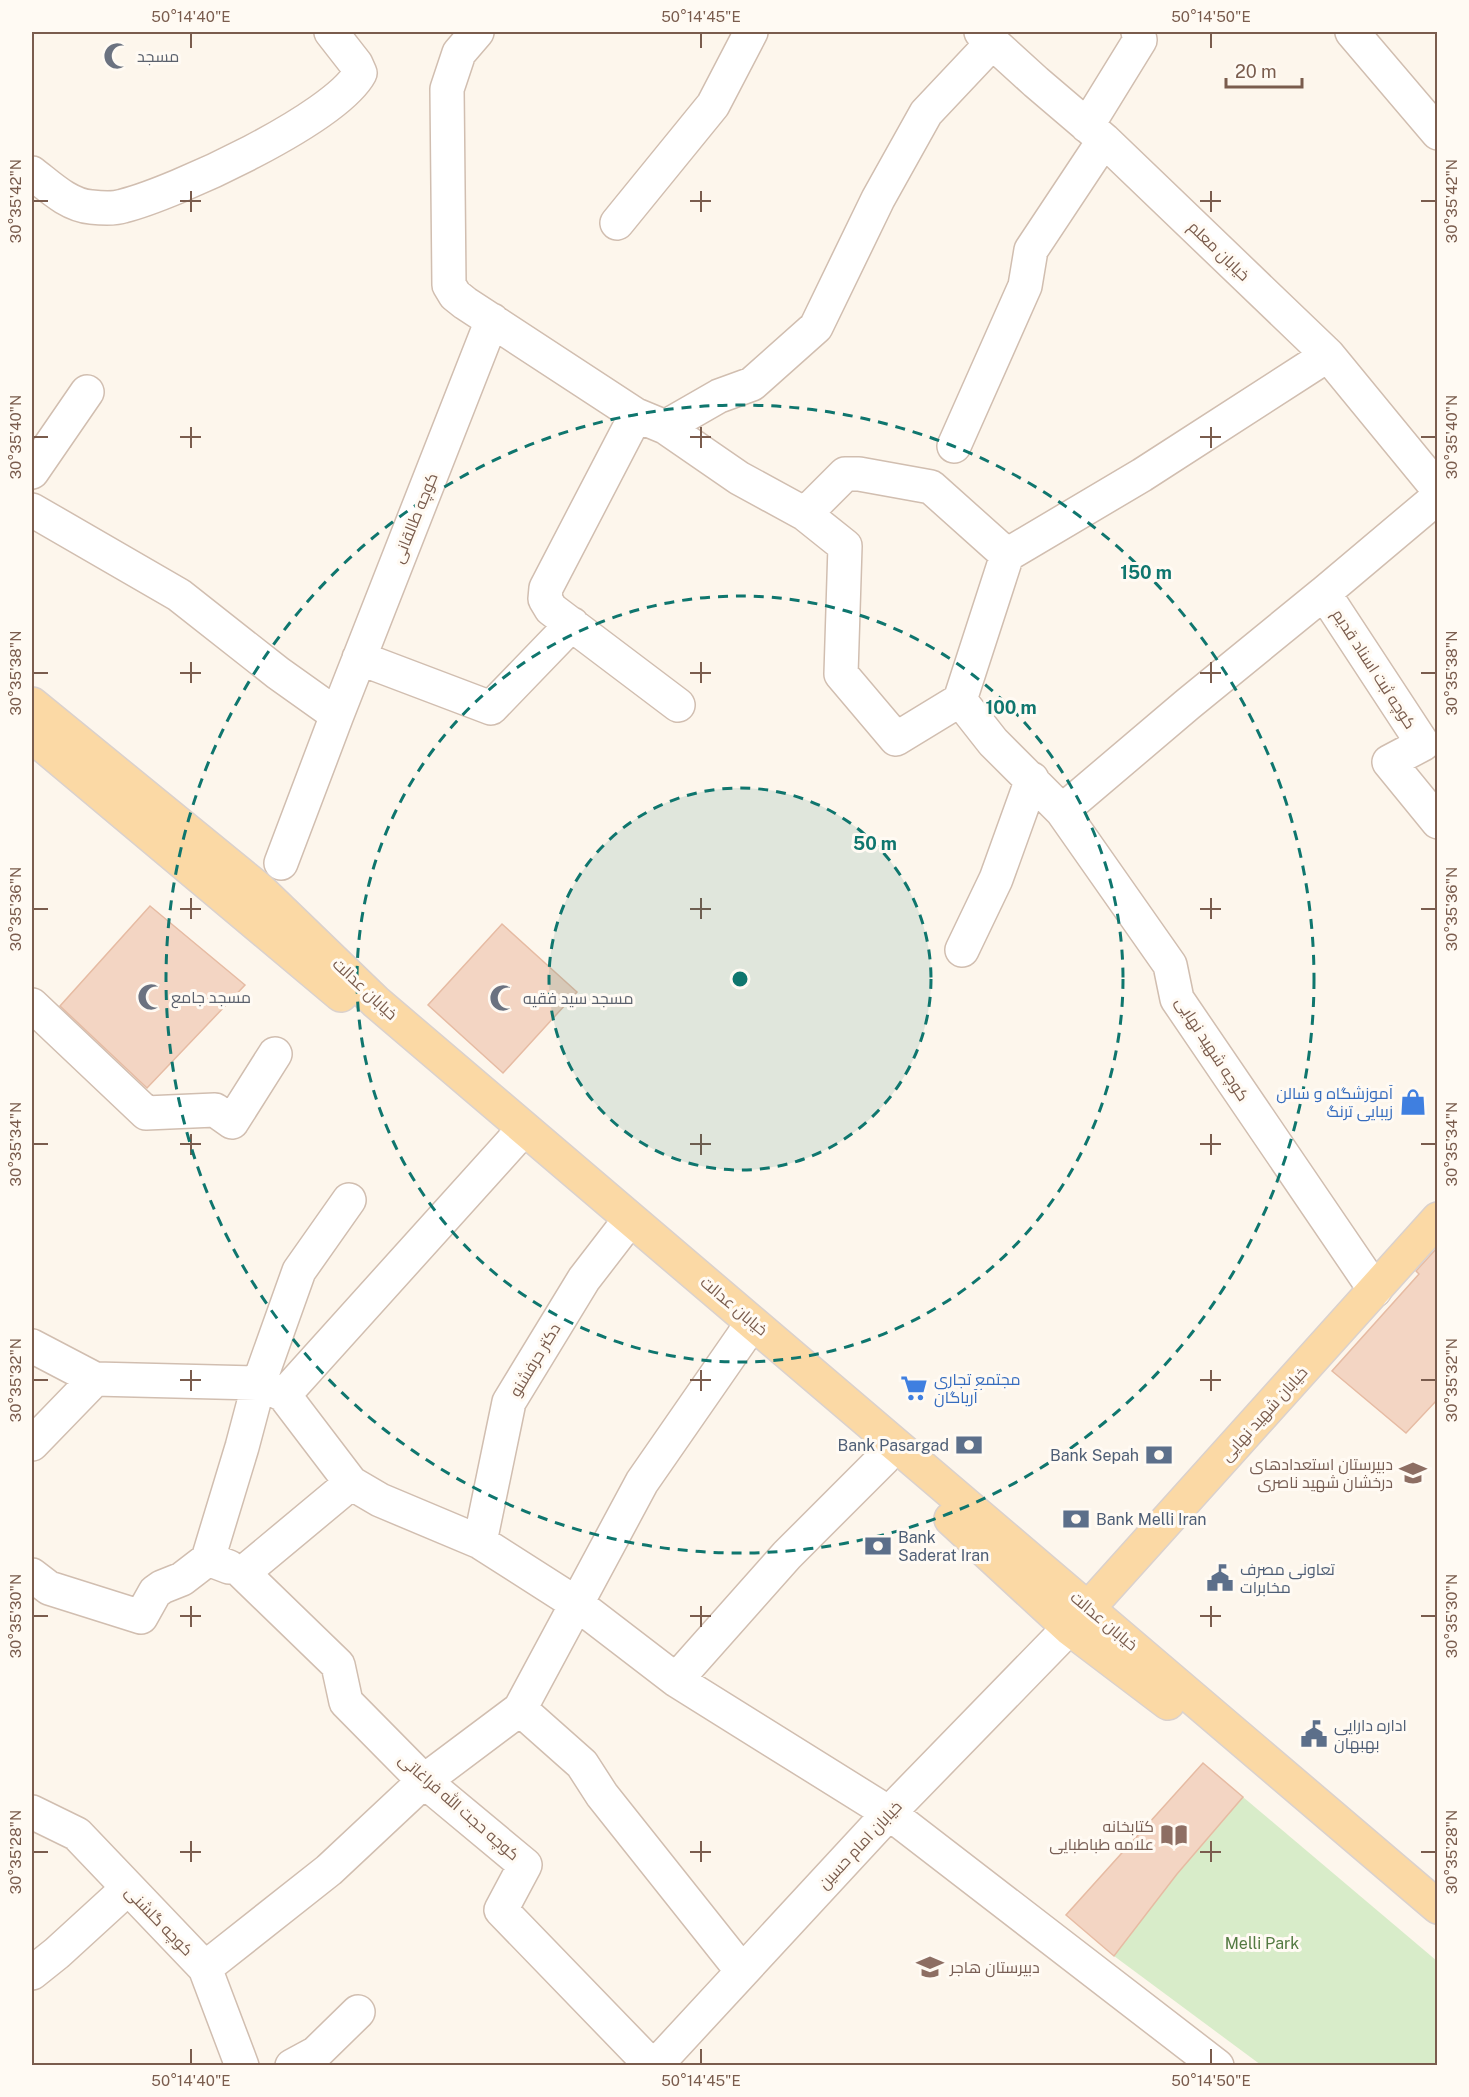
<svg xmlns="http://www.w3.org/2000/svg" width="1469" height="2097" viewBox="0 0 1469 2097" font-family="'Public Sans',Cairo,sans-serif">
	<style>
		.green { fill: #d8ecc9 }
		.building { fill: #f3d5c3; stroke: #e6bba3; stroke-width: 1.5 }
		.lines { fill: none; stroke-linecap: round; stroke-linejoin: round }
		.minor-casing { stroke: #d1beb0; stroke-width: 36 }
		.major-casing { stroke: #dad1cd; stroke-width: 36 }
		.minor { stroke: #fff; stroke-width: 33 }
		.major { stroke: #fbd9a5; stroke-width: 33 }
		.ticks { fill: none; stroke: #7a5c4d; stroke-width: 2 }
		.ring { fill: none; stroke: #0f766e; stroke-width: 3; stroke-dasharray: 10 8 }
		.labels { text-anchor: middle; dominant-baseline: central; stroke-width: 6; stroke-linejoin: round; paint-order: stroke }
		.worship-label { font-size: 16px; fill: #5b616d; stroke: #fffaf3; text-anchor: start }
		.street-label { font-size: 16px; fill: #7a5c4d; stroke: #fffaf3 }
		.shop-label { font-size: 16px; fill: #366cbe; stroke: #fffaf3; text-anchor: end }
		.service-label { font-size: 16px; fill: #4e5e75; stroke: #fffaf3; text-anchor: start }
		.education-label { font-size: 16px; fill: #785e54; stroke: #fffaf3; text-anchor: end }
		.park-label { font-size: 16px; fill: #537a41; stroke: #fffaf3 }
		.centre { fill: #0f766e; stroke: #fffaf3; stroke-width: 3 }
		.ring-label { font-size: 18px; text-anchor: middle; font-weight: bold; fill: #0f766e; stroke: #fffaf3; stroke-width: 6; stroke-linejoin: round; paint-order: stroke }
		.neatline { fill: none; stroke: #7a5c4d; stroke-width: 2 }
		.ticks-label { font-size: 15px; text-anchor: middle; fill: #7a5c4d }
	</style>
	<rect width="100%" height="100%" fill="#fdf6ec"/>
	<path class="green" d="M 1243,1797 L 1437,1961 L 1437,2065 L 1261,2065 L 1114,1956 L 1177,1874 Z"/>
	<path class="building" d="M 150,906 L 245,985 L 147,1088 L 60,1006 Z
		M 502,924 L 577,992 L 503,1073 L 428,1005 Z
		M 1437,1248 L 1437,1400 L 1406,1433 L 1332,1371 L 1419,1274 L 1416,1271 Z
		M 1203,1763 L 1243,1797 L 1177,1874 L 1114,1956 L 1066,1915 Z"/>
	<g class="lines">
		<defs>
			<path id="minor" d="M 477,32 L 459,53 L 447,89 L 449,285 L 455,295 L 465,303 L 636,415 L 665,427 L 739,478 L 805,514 L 845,546 L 841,674 L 896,739 L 960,700 L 1007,555 L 1142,475 L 1328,355
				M 981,32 L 1036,82 L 1104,140 L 1328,355 L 1438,489
				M 1352,32 L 1438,133
				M 1087,126 L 1140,40 L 1138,32
				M 32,173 C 49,186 68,205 91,207 C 100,208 114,209 123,206 C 175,193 335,119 360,73 L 356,64 L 331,32
				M 617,223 L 713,105 L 751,32
				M 636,415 L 546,588 L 545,599 L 551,609 L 678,705
				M 665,427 L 719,396 L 752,384 L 816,327 L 878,199 L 926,113 L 992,43
				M 954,446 L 1025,286 L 1031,250 L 1104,140
				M 32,472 L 87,392
				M 1438,497 L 1324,593 L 1423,744 L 1389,762 L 1438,822
				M 32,510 L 179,595 L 278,673 L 337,715 L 492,320
				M 805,514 L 845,474 L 859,474 L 931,487 L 1007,555
				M 359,658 L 491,708 L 572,624
				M 960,700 L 993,742 L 1062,811 L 1170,965 L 1177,999 L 1375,1290
				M 1062,811 L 1188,704 L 1324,593
				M 281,863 L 337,715
				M 962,950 L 996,879 L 1032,779
				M 32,1005 L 146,1113 L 215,1110 L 232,1122 L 275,1054
				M 32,1346 L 95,1379
				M 284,1395 L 351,1483 L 380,1500 L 480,1542 L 577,1604 L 676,1680 L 889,1813 L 1217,2066
				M 32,1444 L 95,1379 L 259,1383 L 284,1395 L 513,1141
				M 351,1483 L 243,1573 L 338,1665 L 346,1702 L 424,1781 L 525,1865 L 501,1910 L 652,2066
				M 480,1542 L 509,1402 L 584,1279 L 621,1231
				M 208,1559 L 242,1447 L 259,1383 L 299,1271 L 349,1200
				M 32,1575 L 49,1588 L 141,1617 L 155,1592 L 162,1587 L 182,1579 L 208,1559 L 229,1567
				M 676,1680 L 787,1555 L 884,1458
				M 520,1709 L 582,1764 L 602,1795 L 742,1971
				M 32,1812 L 77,1834 L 205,1968 L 242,2066
				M 205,1968 L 329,1870 L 424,1781 L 520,1709 L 642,1482 L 744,1335
				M 32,1973 L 57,1953 L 127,1889
				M 292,2066 L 316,2053 L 358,2012
				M 655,2066 L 889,1813 L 1069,1628"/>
			<path id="major" d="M 32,704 L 260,890 L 376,1002 L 1438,1907
				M 32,736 L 341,995
				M 951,1519 L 1069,1628 L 1168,1703
				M 1073,1625 L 1438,1219"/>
		</defs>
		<use href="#minor" class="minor-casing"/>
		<use href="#major" class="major-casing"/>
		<use href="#minor" class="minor"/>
		<use href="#major" class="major"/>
	</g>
	<path class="ticks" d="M 191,33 L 191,48M 701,33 L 701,48M 1211,33 L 1211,48M 191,191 L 191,212M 701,191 L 701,212M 1211,191 L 1211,212M 33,201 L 48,201M 180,201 L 201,201M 690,201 L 711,201M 1200,201 L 1221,201M 1421,201 L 1436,201M 191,427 L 191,448M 701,427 L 701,448M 1211,427 L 1211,448M 33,437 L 48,437M 180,437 L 201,437M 690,437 L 711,437M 1200,437 L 1221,437M 1421,437 L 1436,437M 191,662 L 191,683M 701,662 L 701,683M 1211,662 L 1211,683M 33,673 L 48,673M 180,673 L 201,673M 690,673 L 711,673M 1200,673 L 1221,673M 1421,673 L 1436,673M 191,898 L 191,919M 701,898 L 701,919M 1211,898 L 1211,919M 33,909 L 48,909M 180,909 L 201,909M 690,909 L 711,909M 1200,909 L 1221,909M 1421,909 L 1436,909M 191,1134 L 191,1155M 701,1134 L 701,1155M 1211,1134 L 1211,1155M 33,1144 L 48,1144M 180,1144 L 201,1144M 690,1144 L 711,1144M 1200,1144 L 1221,1144M 1421,1144 L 1436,1144M 191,1370 L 191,1391M 701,1370 L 701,1391M 1211,1370 L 1211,1391M 33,1380 L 48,1380M 180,1380 L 201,1380M 690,1380 L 711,1380M 1200,1380 L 1221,1380M 1421,1380 L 1436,1380M 191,1606 L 191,1627M 701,1606 L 701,1627M 1211,1606 L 1211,1627M 33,1616 L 48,1616M 180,1616 L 201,1616M 690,1616 L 711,1616M 1200,1616 L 1221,1616M 1421,1616 L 1436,1616M 191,1841 L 191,1862M 701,1841 L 701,1862M 1211,1841 L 1211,1862M 33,1852 L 48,1852M 180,1852 L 201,1852M 690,1852 L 711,1852M 1200,1852 L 1221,1852M 1421,1852 L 1436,1852M 191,2049 L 191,2064M 701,2049 L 701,2064M 1211,2049 L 1211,2064"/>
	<circle cx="740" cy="979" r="191" fill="#0f766e" fill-opacity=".12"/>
	<g class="ring">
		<circle cx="740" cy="979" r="191"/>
		<circle cx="740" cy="979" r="383"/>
		<circle cx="740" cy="979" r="574"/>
	</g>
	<defs>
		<symbol id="mosque-bare" viewBox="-9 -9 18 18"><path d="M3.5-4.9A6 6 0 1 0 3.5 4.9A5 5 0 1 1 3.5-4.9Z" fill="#6b7280" stroke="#fffaf3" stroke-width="2.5" paint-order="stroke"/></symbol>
		<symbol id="shop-bare" viewBox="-9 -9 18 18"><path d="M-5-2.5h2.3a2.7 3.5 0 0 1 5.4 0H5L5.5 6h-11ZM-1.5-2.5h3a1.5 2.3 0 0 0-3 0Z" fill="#3f7fe0" stroke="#fffaf3" stroke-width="2.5" paint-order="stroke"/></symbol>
		<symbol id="supermarket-bare" viewBox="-9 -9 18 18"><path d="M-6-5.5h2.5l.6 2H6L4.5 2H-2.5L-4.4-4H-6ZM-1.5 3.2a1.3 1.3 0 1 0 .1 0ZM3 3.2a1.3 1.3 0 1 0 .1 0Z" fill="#3f7fe0" stroke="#fffaf3" stroke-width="2.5" paint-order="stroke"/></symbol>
		<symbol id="bank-bare" viewBox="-9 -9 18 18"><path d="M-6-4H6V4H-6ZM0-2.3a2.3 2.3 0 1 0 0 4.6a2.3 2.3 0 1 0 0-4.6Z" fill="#5c6f8a" stroke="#fffaf3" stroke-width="2.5" paint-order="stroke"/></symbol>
		<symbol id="school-bare" viewBox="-9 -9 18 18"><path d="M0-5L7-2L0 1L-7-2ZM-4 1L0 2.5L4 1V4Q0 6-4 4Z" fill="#8d6e63" stroke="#fffaf3" stroke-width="2.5" paint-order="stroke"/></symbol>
		<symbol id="civic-bare" viewBox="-9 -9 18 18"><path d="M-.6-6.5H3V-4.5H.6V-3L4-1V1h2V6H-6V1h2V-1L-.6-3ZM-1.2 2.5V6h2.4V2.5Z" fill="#5c6f8a" stroke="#fffaf3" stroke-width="2.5" paint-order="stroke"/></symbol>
		<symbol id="library-bare" viewBox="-9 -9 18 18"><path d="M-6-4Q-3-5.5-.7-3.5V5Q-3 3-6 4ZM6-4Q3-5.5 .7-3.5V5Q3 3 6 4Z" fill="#8d6e63" stroke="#fffaf3" stroke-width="2.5" paint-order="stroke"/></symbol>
	</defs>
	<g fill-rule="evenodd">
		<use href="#mosque-bare" x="98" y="37" width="38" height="38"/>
		<use href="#mosque-bare" x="132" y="978" width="38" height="38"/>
		<use href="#mosque-bare" x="484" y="979" width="38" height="38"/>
		<use href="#shop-bare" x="1394" y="1083" width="38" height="38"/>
		<use href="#supermarket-bare" x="895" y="1369" width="38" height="38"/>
		<use href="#bank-bare" x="950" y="1426" width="38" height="38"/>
		<use href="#bank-bare" x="1140" y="1436" width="38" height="38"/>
		<use href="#school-bare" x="1394" y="1454" width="38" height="38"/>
		<use href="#bank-bare" x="1057" y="1500" width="38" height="38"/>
		<use href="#bank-bare" x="859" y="1527" width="38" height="38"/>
		<use href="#civic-bare" x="1201" y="1559" width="38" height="38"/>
		<use href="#civic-bare" x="1295" y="1715" width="38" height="38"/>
		<use href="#library-bare" x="1155" y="1816" width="38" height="38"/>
		<use href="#school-bare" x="911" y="1948" width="38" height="38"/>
	</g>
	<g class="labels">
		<g class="worship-label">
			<text x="137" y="56">مسجد</text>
			<text x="171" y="997">مسجد جامع</text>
			<text x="523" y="998">مسجد سید فقیه</text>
		</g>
		<g class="street-label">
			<text transform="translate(1219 251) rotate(44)">خیابان معلم</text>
			<text transform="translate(415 518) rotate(-68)">کوچه طالقانی</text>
			<text transform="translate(1374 669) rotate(57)">کوچه ثبت اسناد قدیم</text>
			<text transform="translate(365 989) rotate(43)">خیابان عدالت</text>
			<text transform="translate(1212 1049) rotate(57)">کوچه شهید نهایی</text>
			<text transform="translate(734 1306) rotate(40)">خیابان عدالت</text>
			<text transform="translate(535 1360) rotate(-59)">دکتر حرفشنو</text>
			<text transform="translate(1264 1414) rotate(-48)">خیابان شهید نهایی</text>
			<text transform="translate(1104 1621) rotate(40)">خیابان عدالت</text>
			<text transform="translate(459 1807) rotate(41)">کوچه حجت الله فراغاتی</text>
			<text transform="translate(860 1845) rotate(-47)">خیابان امام حسین</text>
			<text transform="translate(159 1921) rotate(46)">کوچه گلشنی</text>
		</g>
		<g class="shop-label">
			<text x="1393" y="1093">آموزشگاه و سالن<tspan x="1393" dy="18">زیبایی ترنگ</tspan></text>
			<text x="934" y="1379" text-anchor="start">مجتمع تجاری<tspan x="934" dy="18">آریاگان</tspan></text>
		</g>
		<g class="service-label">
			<text x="949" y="1445" text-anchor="end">Bank Pasargad</text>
			<text x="1139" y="1455" text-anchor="end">Bank Sepah</text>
			<text x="1096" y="1519">Bank Melli Iran</text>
			<text x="898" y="1537">Bank<tspan x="898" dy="18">Saderat Iran</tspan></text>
			<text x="1240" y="1569">تعاونی مصرف<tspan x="1240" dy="18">مخابرات</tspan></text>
			<text x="1334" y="1725">اداره دارایی<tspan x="1334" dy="18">بهبهان</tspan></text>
		</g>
		<g class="education-label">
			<text x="1393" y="1464">دبیرستان استعدادهای<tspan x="1393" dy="18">درخشان شهید ناصری</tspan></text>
			<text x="1154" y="1826">کتابخانه<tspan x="1154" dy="18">علامه طباطبایی</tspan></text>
			<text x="950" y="1967" text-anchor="start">دبیرستان هاجر</text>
		</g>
		<g class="park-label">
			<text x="1262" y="1943">Melli Park</text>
		</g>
	</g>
	<circle cx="740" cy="979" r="9" class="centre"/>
	<g class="ring-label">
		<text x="1146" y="579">150 m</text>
		<text x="1011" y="714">100 m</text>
		<text x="875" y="850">50 m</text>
	</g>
	<rect width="1469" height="2097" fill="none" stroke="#fffaf3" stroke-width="66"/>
	<path d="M1226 78v9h76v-9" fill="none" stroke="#7a5c4d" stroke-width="3"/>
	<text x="1235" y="78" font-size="18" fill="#7a5c4d" stroke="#fffaf3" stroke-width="4.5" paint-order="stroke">20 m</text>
	<rect x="33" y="33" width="1403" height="2031" class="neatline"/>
	<g class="ticks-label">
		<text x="191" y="22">50°14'40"E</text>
		<text x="701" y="22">50°14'45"E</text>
		<text x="1211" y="22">50°14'50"E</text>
		<text transform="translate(16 201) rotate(-90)" y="5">30°35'42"N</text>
		<text transform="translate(1452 201) rotate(-90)" y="5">30°35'42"N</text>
		<text transform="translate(16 437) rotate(-90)" y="5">30°35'40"N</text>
		<text transform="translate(1452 437) rotate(-90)" y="5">30°35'40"N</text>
		<text transform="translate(16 673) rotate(-90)" y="5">30°35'38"N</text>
		<text transform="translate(1452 673) rotate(-90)" y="5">30°35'38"N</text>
		<text transform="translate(16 909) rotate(-90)" y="5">30°35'36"N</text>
		<text transform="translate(1452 909) rotate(-90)" y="5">30°35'36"N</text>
		<text transform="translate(16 1144) rotate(-90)" y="5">30°35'34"N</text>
		<text transform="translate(1452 1144) rotate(-90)" y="5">30°35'34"N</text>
		<text transform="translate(16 1380) rotate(-90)" y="5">30°35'32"N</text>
		<text transform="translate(1452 1380) rotate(-90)" y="5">30°35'32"N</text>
		<text transform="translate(16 1616) rotate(-90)" y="5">30°35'30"N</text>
		<text transform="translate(1452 1616) rotate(-90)" y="5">30°35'30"N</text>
		<text transform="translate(16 1852) rotate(-90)" y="5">30°35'28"N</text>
		<text transform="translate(1452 1852) rotate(-90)" y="5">30°35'28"N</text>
		<text x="191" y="2086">50°14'40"E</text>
		<text x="701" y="2086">50°14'45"E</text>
		<text x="1211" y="2086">50°14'50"E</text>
	</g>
</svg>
